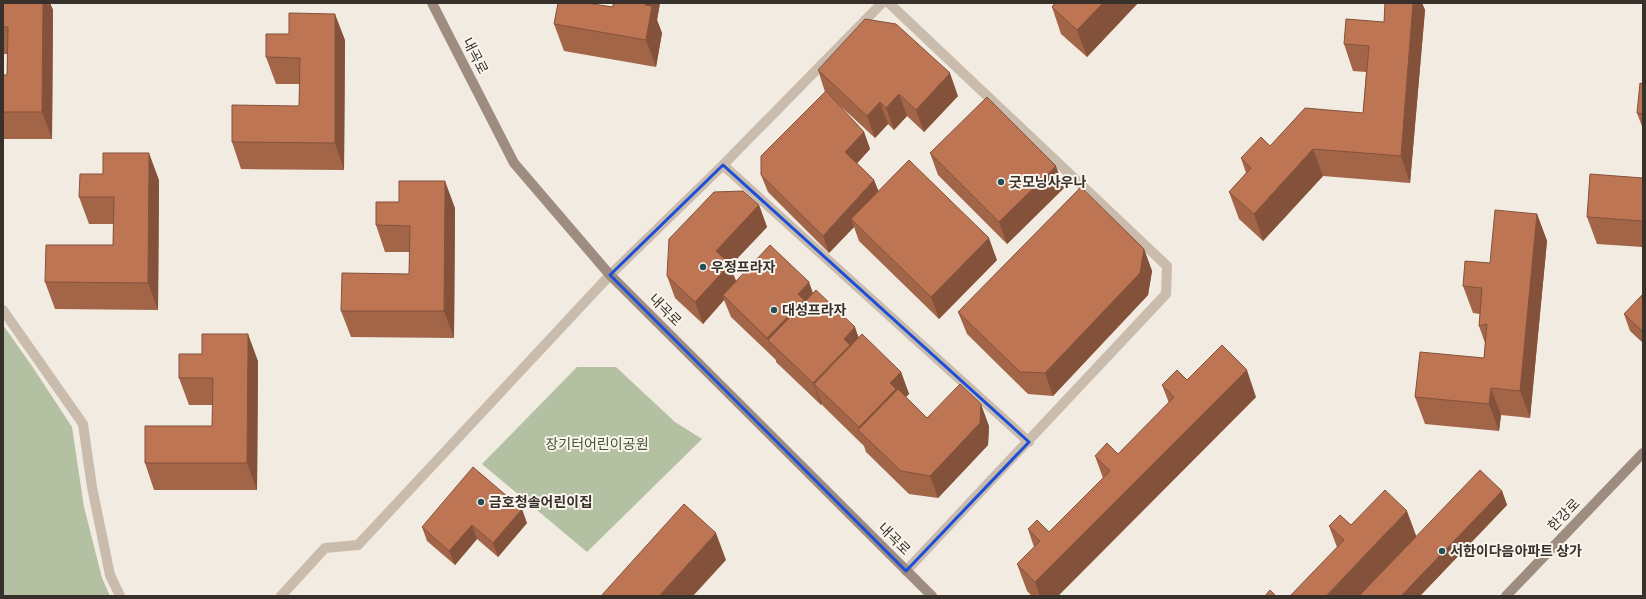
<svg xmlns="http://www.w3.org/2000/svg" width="1646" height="599" viewBox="0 0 1646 599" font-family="Figtree,'Noto Sans KR',sans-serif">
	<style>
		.green { fill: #b3c0a2 }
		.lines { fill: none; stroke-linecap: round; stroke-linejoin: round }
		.lane { stroke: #c9bcad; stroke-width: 10 }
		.street { stroke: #c9bcad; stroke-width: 10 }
		.secondary { stroke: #9d8c7f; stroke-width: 10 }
		.wall { fill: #a36548 }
		.shaded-wall { fill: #84523b }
		.building { fill: #bd7554; stroke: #84523b }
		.marked { fill: none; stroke: #1d4ed8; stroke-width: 3; stroke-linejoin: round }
		.poi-dot { fill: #244f57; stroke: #f9f5ed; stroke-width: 1.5 }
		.labels { text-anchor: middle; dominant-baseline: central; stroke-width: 4; stroke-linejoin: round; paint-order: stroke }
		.street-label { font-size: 14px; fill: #38302b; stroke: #f9f5ed }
		.poi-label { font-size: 14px; font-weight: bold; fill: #38302b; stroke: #f9f5ed; text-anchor: start }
		.park-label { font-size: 14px; fill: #455531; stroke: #f9f5ed }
	</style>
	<rect width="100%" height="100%" fill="#f2ebe1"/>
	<path class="green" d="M 3,325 L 32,366 L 72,427 L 84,507 L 102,578 L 110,596 L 3,596 Z
		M 577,367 L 616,367 L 675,422 L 702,439 L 587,552 L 482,464 Z"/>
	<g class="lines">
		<path class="lane" d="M 3,310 L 83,424 L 92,487 L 110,575 L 120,596
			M 281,596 L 325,548 L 358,545"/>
		<path class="street" d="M 889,3 L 1167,266 L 1166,294 L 906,571
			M 723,165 L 1029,442
			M 358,545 L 610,275 L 723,165 L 882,3"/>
		<path class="secondary" d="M 432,3 L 514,163 L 610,275 L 932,596
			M 1506,596 L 1643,453"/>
	</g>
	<path class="wall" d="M 3,3 L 50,3 L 53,10 L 52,139 L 3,139 L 3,75 L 7,75 L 7,54 L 3,54 Z
		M 613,3 L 660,3 L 657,20 L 662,33 L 656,67 L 564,51 L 554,24 L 613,7 Z
		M 1054,3 L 1138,3 L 1087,57 L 1061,34 L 1052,7 L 1054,4 Z
		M 1385,3 L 1422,3 L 1425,10 L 1410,183 L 1323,176 L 1263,241 L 1239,219 L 1229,192 L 1246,173 L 1241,158 L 1270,146 L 1363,113 L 1366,72 L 1353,71 L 1344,44 L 1384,22 Z
		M 345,40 L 344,170 L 241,169 L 232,142 L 299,106 L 300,84 L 276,84 L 266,57 Z
		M 818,70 L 958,96 L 924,132 L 907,116 L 894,130 L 888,124 L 875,138 L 835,101 L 864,132 L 870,149 L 857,163 L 874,180 L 878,191 L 997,260 L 939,319 L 859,241 L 854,227 L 829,253 L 768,192 L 761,175 L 825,92 Z
		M 1643,84 L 1643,129 L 1637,113 Z
		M 930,153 L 1064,188 L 1007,244 L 938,175 Z
		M 1643,178 L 1643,247 L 1597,244 L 1587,217 Z
		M 159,180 L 158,310 L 55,309 L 45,282 L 113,245 L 113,224 L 89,224 L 79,197 Z
		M 759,205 L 767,227 L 730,266 L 736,281 L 813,294 L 859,338 L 901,372 L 909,394 L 905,397 L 927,418 L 989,426 L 988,445 L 938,498 L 909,494 L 866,452 L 864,446 L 823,406 L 822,404 L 821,405 L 776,362 L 776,360 L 731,317 L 724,300 L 703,324 L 675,298 L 667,276 Z
		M 455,208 L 454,338 L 351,337 L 341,311 L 409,274 L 410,252 L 385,252 L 376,225 Z
		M 1537,214 L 1547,241 L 1530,418 L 1501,415 L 1499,431 L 1425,424 L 1415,397 L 1484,358 L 1485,343 L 1479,326 L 1480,314 L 1473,313 L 1463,286 L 1490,263 Z
		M 1144,249 L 1152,271 L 1148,295 L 1053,396 L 1028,394 L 967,334 L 958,312 Z
		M 1643,294 L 1643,343 L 1630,331 L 1624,314 Z
		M 258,361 L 257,490 L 154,490 L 145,463 L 212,426 L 213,405 L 189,405 L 179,378 Z
		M 1187,380 L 1256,397 L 1058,596 L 1032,596 L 1027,591 L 1017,564 L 1034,547 L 1028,529 L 1049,532 L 1103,478 L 1095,456 L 1118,454 L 1169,403 L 1162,385 Z
		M 1502,491 L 1507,505 L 1420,596 L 1337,547 L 1329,526 L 1351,525 L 1416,537 Z
		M 527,523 L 498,557 L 477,539 L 455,565 L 427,541 L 422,527 Z"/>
	<path class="shaded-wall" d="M 43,3 L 50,3 L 53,10 L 52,139 L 42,112 Z
		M 645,3 L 660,3 L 657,20 L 662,33 L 656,67 L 646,40 Z
		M 1103,3 L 1138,3 L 1087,57 L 1077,30 Z
		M 1413,3 L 1422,3 L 1425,10 L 1410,183 L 1401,156 Z
		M 335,14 L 345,40 L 344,170 L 335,143 Z
		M 950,73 L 958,96 L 924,132 L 916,110 Z
		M 899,94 L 907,116 L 894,130 L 886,108 Z
		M 880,102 L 888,124 L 875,138 L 867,116 Z
		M 864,132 L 870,149 L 852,169 L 845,152 Z
		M 1313,149 L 1323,176 L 1263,241 L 1254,214 Z
		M 149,153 L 159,180 L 158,310 L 148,283 Z
		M 1056,166 L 1064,188 L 1007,244 L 999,222 Z
		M 874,180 L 881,197 L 851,219 L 854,227 L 829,253 L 823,236 Z
		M 445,181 L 455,208 L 454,338 L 444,311 Z
		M 759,205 L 767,227 L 730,266 L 738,286 L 723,295 L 724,300 L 703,324 L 695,302 L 716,251 Z
		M 1537,214 L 1547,241 L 1530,418 L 1520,391 Z
		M 989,238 L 997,260 L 939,319 L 931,297 Z
		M 1144,249 L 1152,271 L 1148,295 L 1053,396 L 1045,373 Z
		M 809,282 L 817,304 L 768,340 L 775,360 L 767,338 L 798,294 Z
		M 855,327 L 863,350 L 814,384 L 822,404 L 821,405 L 813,383 L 844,339 Z
		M 248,334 L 258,361 L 257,490 L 247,463 Z
		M 1247,370 L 1256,397 L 1058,596 L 1040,596 L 1035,582 Z
		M 901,372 L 909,394 L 901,402 L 862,434 L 859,427 L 890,383 Z
		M 1491,388 L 1501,415 L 1499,431 L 1489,404 Z
		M 981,404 L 989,426 L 988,445 L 938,498 L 930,476 Z
		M 1502,491 L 1507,505 L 1420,596 L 1401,596 Z
		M 522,509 L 527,523 L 498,557 L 493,543 Z
		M 1407,511 L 1417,538 L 1361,596 L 1326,596 Z
		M 472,525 L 477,539 L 455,565 L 449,551 Z
		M 716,533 L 726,560 L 693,596 L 659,596 Z"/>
	<path class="building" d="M 3,3 L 43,3 L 42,112 L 3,112 L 3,75 L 7,75 L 8,27 L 3,27 Z
		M 558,3 L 586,3 L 613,7 L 613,3 L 645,3 L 645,5 L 652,6 L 646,40 L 554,24 Z
		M 1055,3 L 1103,3 L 1077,30 L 1052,7 Z
		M 1385,3 L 1413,3 L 1401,156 L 1313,149 L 1254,214 L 1229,192 L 1251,168 L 1241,158 L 1261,137 L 1270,146 L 1305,108 L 1363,113 L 1369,46 L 1344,44 L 1346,19 L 1384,22 Z
		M 289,13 L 335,14 L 335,143 L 232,142 L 232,105 L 299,106 L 300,58 L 266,57 L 266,34 L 289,34 Z
		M 865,19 L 896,24 L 950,73 L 916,110 L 899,94 L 886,108 L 880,102 L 867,116 L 818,70 Z
		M 1640,83 L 1643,84 L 1643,114 L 1637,113 Z
		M 826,91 L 864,132 L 845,152 L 874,180 L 823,236 L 761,175 L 761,156 Z
		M 987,97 L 1056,166 L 999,222 L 930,153 Z
		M 103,153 L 149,153 L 148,283 L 45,282 L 46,245 L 113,245 L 114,197 L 79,197 L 80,174 L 103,174 Z
		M 909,160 L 989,238 L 931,297 L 851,219 Z
		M 1590,174 L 1643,178 L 1643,221 L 1587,217 Z
		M 399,181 L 445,181 L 444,311 L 341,311 L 342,273 L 409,274 L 410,226 L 376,225 L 376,202 L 399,202 Z
		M 1081,187 L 1144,249 L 1140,273 L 1045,373 L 1020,372 L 958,312 Z
		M 743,191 L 759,205 L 716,251 L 730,264 L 695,302 L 667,276 L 669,239 L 714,192 Z
		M 1495,210 L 1537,214 L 1520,391 L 1491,388 L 1489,404 L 1415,397 L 1420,352 L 1484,358 L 1487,324 L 1479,326 L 1482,288 L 1463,286 L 1465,261 L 1490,263 Z
		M 770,245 L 809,282 L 798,294 L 804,300 L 767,338 L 723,295 Z
		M 816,290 L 855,327 L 844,339 L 850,345 L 813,383 L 768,340 Z
		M 1643,294 L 1643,332 L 1624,314 Z
		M 202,334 L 248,334 L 247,463 L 145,463 L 145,426 L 212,426 L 213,378 L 179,378 L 179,354 L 202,354 Z
		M 862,334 L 901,372 L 890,383 L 896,389 L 859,427 L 814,384 Z
		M 1222,345 L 1247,370 L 1035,582 L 1017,564 L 1040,541 L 1028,529 L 1037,520 L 1049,532 L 1110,471 L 1095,456 L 1107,443 L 1118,454 L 1174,397 L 1162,385 L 1177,370 L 1187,380 Z
		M 960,384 L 981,404 L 980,423 L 930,476 L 901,471 L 858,430 L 898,389 L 927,418 Z
		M 473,467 L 522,509 L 493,543 L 472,525 L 449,551 L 422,527 Z
		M 1480,470 L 1502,491 L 1401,596 L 1359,596 Z
		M 1385,490 L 1407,511 L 1326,596 L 1290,596 L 1344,540 L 1329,526 L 1340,515 L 1351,525 Z
		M 684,504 L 716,533 L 659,596 L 601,596 Z
		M 1270,590 L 1276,596 L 1265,596 Z"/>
	<path class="marked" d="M 723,165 L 1029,442 L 906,571 L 610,275 Z"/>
	<g class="poi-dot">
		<circle cx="1001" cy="182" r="4"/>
		<circle cx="703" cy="267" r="4"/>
		<circle cx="774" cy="310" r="4"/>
		<circle cx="481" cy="502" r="4"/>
		<circle cx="1442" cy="551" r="4"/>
	</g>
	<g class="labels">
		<g class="street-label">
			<text transform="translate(475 56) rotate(63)">내곡로</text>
			<text transform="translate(665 310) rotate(45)">내곡로</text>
			<text transform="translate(1564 515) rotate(-46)">한강로</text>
			<text transform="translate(894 539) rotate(45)">내곡로</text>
		</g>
		<g class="poi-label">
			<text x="1009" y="182">굿모닝사우나</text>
			<text x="711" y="267">우정프라자</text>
			<text x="782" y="310">대성프라자</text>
			<text x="489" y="502">금호청솔어린이집</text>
			<text x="1450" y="551">서한이다음아파트 상가</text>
		</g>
		<g class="park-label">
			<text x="597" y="444">장기터어린이공원</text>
		</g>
	</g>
	<rect width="1646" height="599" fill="none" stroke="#38302b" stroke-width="8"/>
</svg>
